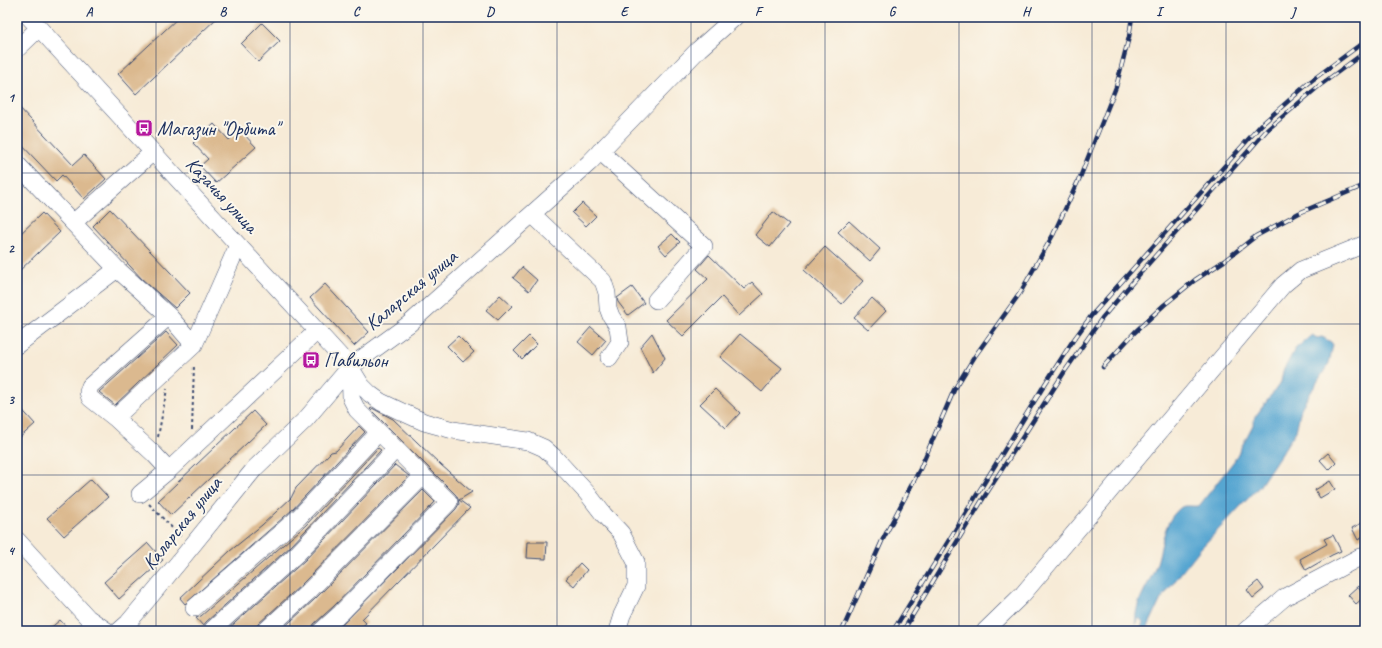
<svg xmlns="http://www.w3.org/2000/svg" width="1382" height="648" viewBox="0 0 1382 648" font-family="Caveat,sans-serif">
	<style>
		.water { fill: #57a6d1; stroke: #396a98 }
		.building { fill: #dbb98f }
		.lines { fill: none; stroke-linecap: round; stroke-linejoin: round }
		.minor-casing { stroke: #3c4b70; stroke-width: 18 }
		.path { stroke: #3c4b70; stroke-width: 2; stroke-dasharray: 3 3; stroke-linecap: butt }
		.minor { stroke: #fff; stroke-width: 17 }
		.rail-casing { stroke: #1b2f5e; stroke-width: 4.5 }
		.rail { stroke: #fbf7ec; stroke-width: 3; stroke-dasharray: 9; stroke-linecap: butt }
		.grid { fill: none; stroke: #1b2f5e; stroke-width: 1; stroke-opacity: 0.55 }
		.labels { text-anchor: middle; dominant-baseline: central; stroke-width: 4; stroke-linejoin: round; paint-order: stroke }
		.poi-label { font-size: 20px; fill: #1b2f5e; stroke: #fbf7ec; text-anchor: start }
		.street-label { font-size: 20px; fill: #1b2f5e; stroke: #fbf7ec }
		.neatline { fill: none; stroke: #1b2f5e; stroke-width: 1.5 }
		.grid-label { font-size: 13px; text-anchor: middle; font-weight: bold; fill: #1b2f5e }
	</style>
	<rect width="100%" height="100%" fill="#fbf7ec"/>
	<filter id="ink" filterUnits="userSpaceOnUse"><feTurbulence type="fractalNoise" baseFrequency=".025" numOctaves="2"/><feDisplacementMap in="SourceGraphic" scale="8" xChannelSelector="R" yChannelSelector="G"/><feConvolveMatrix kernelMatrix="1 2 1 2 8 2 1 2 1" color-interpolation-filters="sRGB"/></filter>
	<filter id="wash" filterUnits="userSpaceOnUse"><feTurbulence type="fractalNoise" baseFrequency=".012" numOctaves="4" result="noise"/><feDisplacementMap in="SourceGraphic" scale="16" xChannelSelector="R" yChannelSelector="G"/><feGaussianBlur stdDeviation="0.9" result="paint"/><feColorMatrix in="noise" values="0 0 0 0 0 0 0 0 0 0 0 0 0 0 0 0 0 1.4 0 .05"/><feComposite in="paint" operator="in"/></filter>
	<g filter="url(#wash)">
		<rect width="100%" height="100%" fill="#f7ebd7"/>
		<path class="water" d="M 1312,335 L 1317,338 L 1322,337 L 1331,342 L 1333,345 L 1329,363 L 1301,408 L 1296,431 L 1259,487 L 1200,549 L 1181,573 L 1161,599 L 1146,631 L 1140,631 L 1143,622 L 1139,618 L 1136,624 C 1133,602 1151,583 1157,563 C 1163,544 1163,523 1179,509 C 1183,504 1192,507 1199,506 L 1234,461 L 1253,425 L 1255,417 L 1281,382 L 1283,371 L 1295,349 Z"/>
		<g id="blocks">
			<path class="building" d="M 179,17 L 218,17 L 136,94 L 118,74 Z
				M 262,23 L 280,41 L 258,62 L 241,44 Z
				M 17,105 L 73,165 L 84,155 L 106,179 L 84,199 L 62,175 L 56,181 L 17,140 Z
				M 214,124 L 229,140 L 240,130 L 256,147 L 216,183 L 200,166 L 208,159 L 193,143 Z
				M 582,203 L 596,216 L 586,226 L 572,213 Z
				M 110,209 L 190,293 L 175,308 L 142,279 L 93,226 Z
				M 773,212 L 789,224 L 770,247 L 755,235 Z
				M 42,213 L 60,232 L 17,273 L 17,237 Z
				M 849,221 L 880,249 L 870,261 L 838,232 Z
				M 672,234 L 680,242 L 666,255 L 658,246 Z
				M 825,247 L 863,281 L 842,304 L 804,270 Z
				M 709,255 L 744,289 L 752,282 L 763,294 L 739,316 L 722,297 L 683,336 L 666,320 L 708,279 L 697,269 Z
				M 522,267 L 537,280 L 529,291 L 513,278 Z
				M 325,284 L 369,332 L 354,346 L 310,298 Z
				M 632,287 L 644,303 L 628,315 L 618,302 L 617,298 Z
				M 500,295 L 512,306 L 498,320 L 486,310 Z
				M 872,298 L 886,311 L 868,330 L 854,318 Z
				M 591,327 L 606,340 L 593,355 L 578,342 Z
				M 166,332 L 178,345 L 115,405 L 99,392 Z
				M 652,333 L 665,358 L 653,373 L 640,347 Z
				M 740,334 L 782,368 L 762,392 L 720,357 Z
				M 458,336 L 474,352 L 463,362 L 447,346 Z
				M 529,336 L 537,344 L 522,359 L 514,351 Z
				M 715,389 L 740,413 L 726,428 L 700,404 Z
				M 17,404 L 35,424 L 17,440 Z
				M 372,408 L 393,419 L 441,465 L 472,492 L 459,500 L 470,508 L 362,619 L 366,623 L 357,631 L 336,631 L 456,509 L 459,504 L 458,499 L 456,495 L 370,409 Z
				M 253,411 L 266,425 L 171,515 L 158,501 Z
				M 359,426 L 365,432 L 292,510 L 185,604 L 180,598 L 230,551 L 262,525 L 291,498 L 296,488 L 331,452 L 336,451 Z
				M 378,448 L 381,450 L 291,546 L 206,622 L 203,626 L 196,618 L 201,616 L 306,525 Z
				M 1328,453 L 1336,463 L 1329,470 L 1320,460 Z
				M 395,465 L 409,476 L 300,586 L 258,624 L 255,631 L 226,631 L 305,560 Z
				M 91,479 L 108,497 L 64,536 L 47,518 Z
				M 1330,481 L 1335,489 L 1320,498 L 1315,490 Z
				M 423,490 L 435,502 L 334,606 L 314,624 L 311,631 L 280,631 L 314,600 Z
				M 1362,523 L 1365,529 L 1365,536 L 1358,540 L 1352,528 Z
				M 1333,535 L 1341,551 L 1332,555 L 1306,570 L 1300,559 L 1327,544 L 1324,539 Z
				M 528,542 L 547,542 L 546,559 L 527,558 Z
				M 148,543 L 163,560 L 119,599 L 104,582 Z
				M 580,563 L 587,570 L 574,586 L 566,579 Z
				M 1258,581 L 1264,589 L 1253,598 L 1247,590 Z
				M 1358,586 L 1365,596 L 1356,604 L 1348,595 Z
				M 60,620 L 70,631 L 47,631 Z"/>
		</g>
	</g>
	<g filter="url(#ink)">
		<use href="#blocks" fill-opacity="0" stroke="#3c4b70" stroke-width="1"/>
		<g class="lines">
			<defs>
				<path id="minor" d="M 29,17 L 350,367 L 361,385 L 370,394 L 381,402 L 400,411 L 424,422 L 453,430 L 528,441 L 544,448 L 554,457 L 587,493 L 604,515 L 621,533 L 636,562 L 636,586 L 622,615 L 617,631
					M 17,49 L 39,28
					M 600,151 L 704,246 L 656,300
					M 17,164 L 117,269 L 169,316
					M 532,214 L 603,281 L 607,293 L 608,308 L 611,316 L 618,327 L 620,342 L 609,358
					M 73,223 L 153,152
					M 17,345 L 117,269
					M 115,418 L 194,345 L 238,245
					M 169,470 L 154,454 L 115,418 L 90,398 L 88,392 L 90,386 L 169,316 L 194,345
					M 140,494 L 169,470 L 317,331
					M 17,540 L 88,618 L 107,631
					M 194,608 L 299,517 L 379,432
					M 213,629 L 298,553 L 396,449
					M 119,631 L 128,623 L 178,563 L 255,468 L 306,419 L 350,367 L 409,324 L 589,163 L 699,49 L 735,17
					M 265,631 L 307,593 L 423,476
					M 321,631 L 341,613 L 449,502 L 357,410 L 351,398 L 350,368
					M 985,631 L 1023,594 L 1283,285 L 1301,270 L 1365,244
					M 1245,631 L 1285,597 L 1360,557 L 1365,556"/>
			</defs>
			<use href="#minor" class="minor-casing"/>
			<path class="path" d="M 192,430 L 194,364
				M 158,437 L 167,389
				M 149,504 L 181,537"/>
			<use href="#minor" class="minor"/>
			<defs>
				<path id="rail" d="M 1103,367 L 1135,332 L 1164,305 L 1195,280 L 1224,261 L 1256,236 L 1299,213 L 1365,185
					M 842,631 L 882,541 L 920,469 L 954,390 L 975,356 L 1020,293 L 1053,235 L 1081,175 L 1116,87 L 1129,37 L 1132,17
					M 893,631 L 1045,384 L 1072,342 L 1091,316 L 1261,125 L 1311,81 L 1357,47 L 1365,43
					M 903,631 L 981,502 L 1065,371 L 1102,318 L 1149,263 L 1267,130 L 1319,86 L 1365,52"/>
			</defs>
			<use href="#rail" class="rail-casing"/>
			<use href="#rail" class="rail"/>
		</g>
	</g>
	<path class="grid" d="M 156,17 L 156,631M 290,17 L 290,631M 423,17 L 423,631M 557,17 L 557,631M 691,17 L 691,631M 825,17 L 825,631M 959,17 L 959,631M 1092,17 L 1092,631M 1226,17 L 1226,631M 17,173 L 1365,173M 17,324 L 1365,324M 17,475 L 1365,475"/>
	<defs>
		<symbol id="bus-square" viewBox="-11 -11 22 22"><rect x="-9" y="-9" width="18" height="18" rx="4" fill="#b5179e" stroke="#fbf7ec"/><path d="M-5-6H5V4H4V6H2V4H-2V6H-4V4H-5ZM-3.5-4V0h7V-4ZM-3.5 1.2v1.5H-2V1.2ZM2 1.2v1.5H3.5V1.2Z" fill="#fff"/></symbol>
	</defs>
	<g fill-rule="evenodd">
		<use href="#bus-square" x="134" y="118" width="20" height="20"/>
		<use href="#bus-square" x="301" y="350" width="20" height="20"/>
	</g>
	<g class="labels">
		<g class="poi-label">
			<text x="157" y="128">Магазин "Орбита"</text>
			<text x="324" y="360">Павильон</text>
		</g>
		<g class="street-label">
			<text transform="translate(222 195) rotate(47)">Казачья улица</text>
			<text transform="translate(411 290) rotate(-40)">Каларская улица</text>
			<text transform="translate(182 523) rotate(-51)">Каларская улица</text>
		</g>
	</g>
	<rect width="1382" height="648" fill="none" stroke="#fbf7ec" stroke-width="44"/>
	<rect x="22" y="22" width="1338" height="604" class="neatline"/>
	<g class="grid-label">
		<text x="89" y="16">A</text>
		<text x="223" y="16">B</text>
		<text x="356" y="16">C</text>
		<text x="490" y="16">D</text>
		<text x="624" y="16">E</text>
		<text x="758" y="16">F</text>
		<text x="892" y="16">G</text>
		<text x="1026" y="16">H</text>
		<text x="1159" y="16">I</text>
		<text x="1293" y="16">J</text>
		<text x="11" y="102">1</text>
		<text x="11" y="253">2</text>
		<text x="11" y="404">3</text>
		<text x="11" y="555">4</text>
	</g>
</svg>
